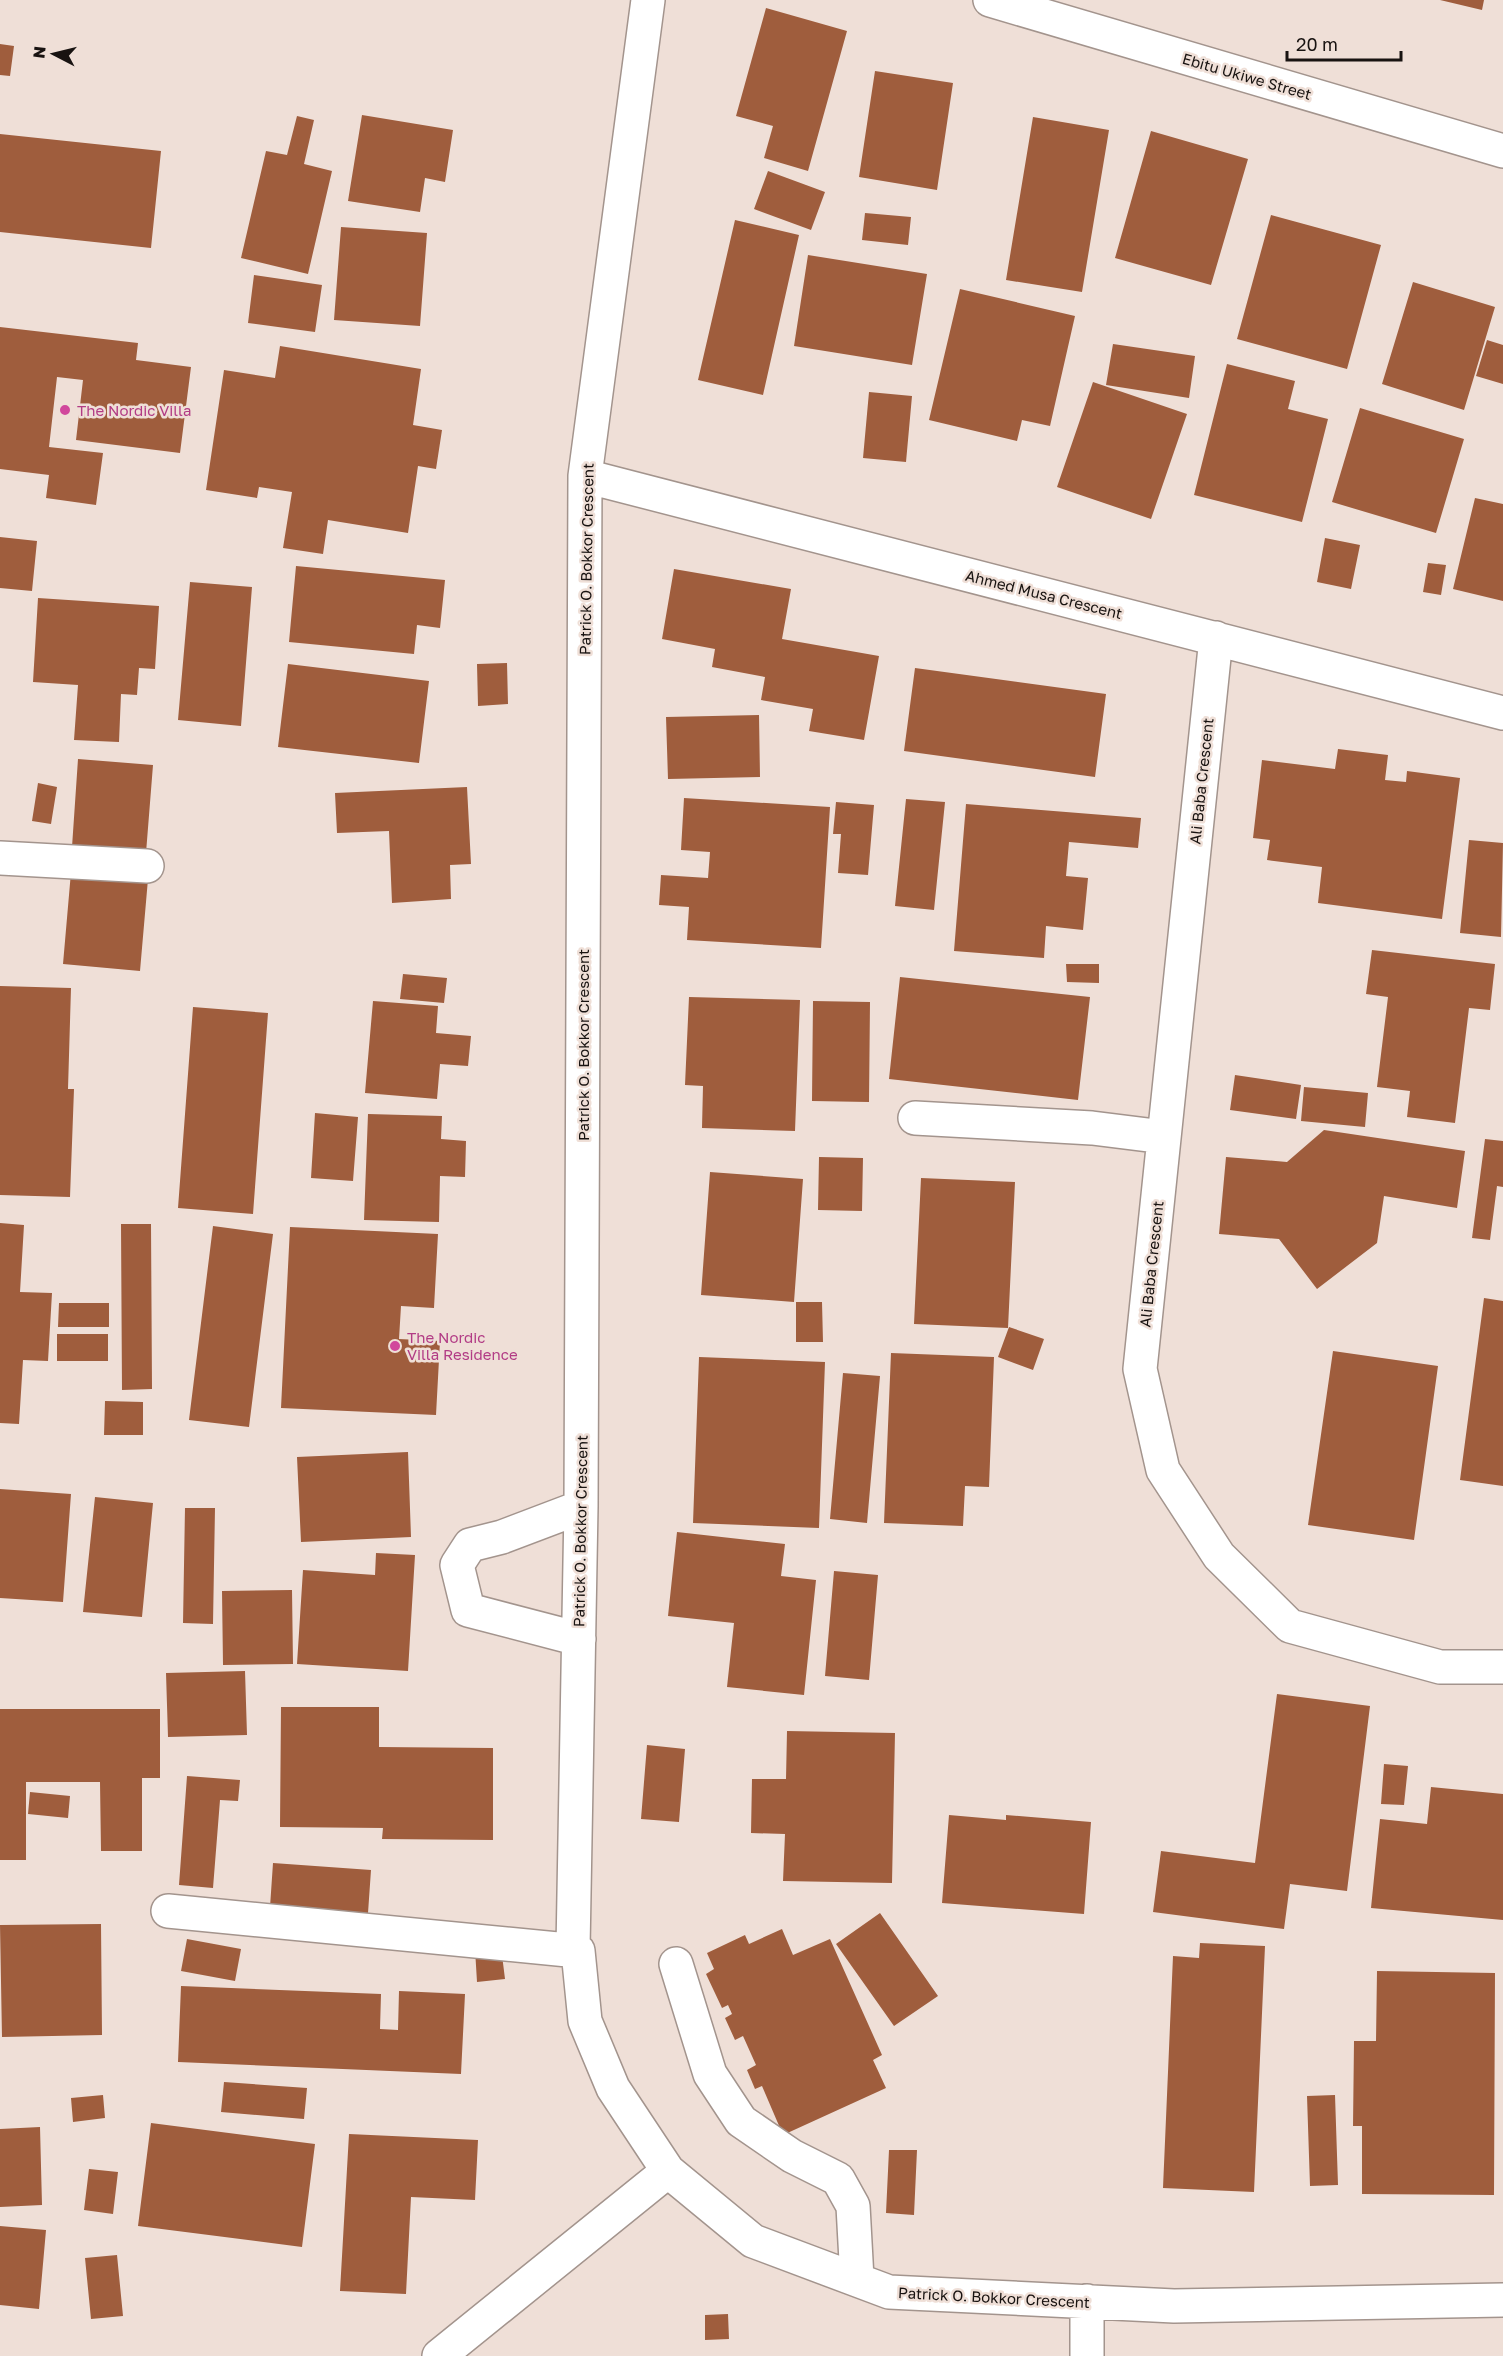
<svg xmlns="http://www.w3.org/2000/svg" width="1503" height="2356" viewBox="0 0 1503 2356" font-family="'Golos Text',sans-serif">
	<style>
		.building { fill: #9f5d3d }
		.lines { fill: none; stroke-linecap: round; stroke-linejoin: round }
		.minor-casing { stroke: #a3948d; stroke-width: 36 }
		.minor { stroke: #fff; stroke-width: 33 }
		.hotel-dot { fill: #d1479c; stroke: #efdfd7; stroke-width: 2 }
		.labels { text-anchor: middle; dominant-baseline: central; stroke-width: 5; stroke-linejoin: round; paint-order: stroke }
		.street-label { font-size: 15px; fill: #181311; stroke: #efdfd7 }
		.hotel-label { font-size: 15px; fill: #b23c85; stroke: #efdfd7; text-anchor: start }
	</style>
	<rect width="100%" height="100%" fill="#efdfd7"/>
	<path class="building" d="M 1440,0 L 1484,0 L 1482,10 Z
		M 766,8 L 847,31 L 808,171 L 764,158 L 773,126 L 736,116 Z
		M 0,44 L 14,46 L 10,76 L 0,75 Z
		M 875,71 L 953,83 L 937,190 L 859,177 Z
		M 362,115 L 453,130 L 445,182 L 425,178 L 420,212 L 348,201 Z
		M 297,116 L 314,120 L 304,164 L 332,171 L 308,274 L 241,258 L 266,151 L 287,155 Z
		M 1033,117 L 1109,130 L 1082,292 L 1006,280 Z
		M 1151,131 L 1248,159 L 1211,285 L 1115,258 Z
		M 0,134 L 161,151 L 151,248 L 0,232 Z
		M 768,171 L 825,192 L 811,230 L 754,209 Z
		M 865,213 L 911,217 L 908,245 L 862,240 Z
		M 1271,215 L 1381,245 L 1347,369 L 1237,339 Z
		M 735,220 L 799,235 L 763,395 L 698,380 Z
		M 341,227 L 427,233 L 420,326 L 334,320 Z
		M 808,255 L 927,274 L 912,365 L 794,346 Z
		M 254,275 L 322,285 L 315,332 L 248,323 Z
		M 1413,282 L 1495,307 L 1464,410 L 1382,384 Z
		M 960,289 L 1075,316 L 1050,426 L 1022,420 L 1017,441 L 929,420 Z
		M 0,327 L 138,343 L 136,360 L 191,367 L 180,453 L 76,440 L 83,380 L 57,377 L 49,447 L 103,453 L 96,505 L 46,498 L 49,475 L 0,469 Z
		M 1487,340 L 1503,345 L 1503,384 L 1476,376 Z
		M 1113,344 L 1195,356 L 1189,398 L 1106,385 Z
		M 280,346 L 421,369 L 413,425 L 442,430 L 436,469 L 418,466 L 408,533 L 328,520 L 323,554 L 283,548 L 292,492 L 259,487 L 257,498 L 206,490 L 224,370 L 275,378 Z
		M 1227,364 L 1295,381 L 1288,409 L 1328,419 L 1302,522 L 1194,495 Z
		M 1093,382 L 1187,414 L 1151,519 L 1057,487 Z
		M 869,392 L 912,396 L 906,462 L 863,458 Z
		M 1360,408 L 1464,439 L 1436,533 L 1332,502 Z
		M 1475,498 L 1503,504 L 1503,601 L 1453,589 Z
		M 0,537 L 37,541 L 32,591 L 0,588 Z
		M 1325,538 L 1360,545 L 1351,589 L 1317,582 Z
		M 1428,563 L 1446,565 L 1441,595 L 1423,592 Z
		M 296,566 L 445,580 L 440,628 L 417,625 L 414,654 L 289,642 Z
		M 674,569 L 791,589 L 782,639 L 879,656 L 864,740 L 809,731 L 813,709 L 761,700 L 765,677 L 712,667 L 715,649 L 662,639 Z
		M 190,582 L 252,587 L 241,726 L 178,720 Z
		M 38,598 L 159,606 L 155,669 L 139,668 L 137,695 L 121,694 L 119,742 L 74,740 L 78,685 L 33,682 Z
		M 507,663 L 508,704 L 478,706 L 477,664 Z
		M 288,664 L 429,681 L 419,763 L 278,747 Z
		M 915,668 L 1106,694 L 1095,777 L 904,751 Z
		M 759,715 L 760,777 L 668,779 L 666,717 Z
		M 1338,749 L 1388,755 L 1385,780 L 1406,782 L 1407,771 L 1460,778 L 1442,919 L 1318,903 L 1322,867 L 1267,860 L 1270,840 L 1253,838 L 1262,760 L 1335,769 Z
		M 78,759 L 153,765 L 146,853 L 72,847 Z
		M 38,783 L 57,787 L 51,824 L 32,821 Z
		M 467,787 L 471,864 L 450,865 L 451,899 L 392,903 L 389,831 L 337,833 L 335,793 Z
		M 684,798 L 830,807 L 821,948 L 687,940 L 689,907 L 659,905 L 661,875 L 708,878 L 710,852 L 681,850 Z
		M 906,799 L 945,802 L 934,910 L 895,906 Z
		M 836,802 L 874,805 L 868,875 L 838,873 L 841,834 L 833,834 Z
		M 966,804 L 1141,818 L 1138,848 L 1069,842 L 1066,876 L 1088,878 L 1083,930 L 1046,926 L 1044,958 L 954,951 Z
		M 1469,840 L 1503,843 L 1501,937 L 1460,933 Z
		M 71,872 L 148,879 L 140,971 L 63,964 Z
		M 1372,950 L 1495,964 L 1490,1010 L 1469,1008 L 1455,1123 L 1407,1117 L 1410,1091 L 1377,1087 L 1388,997 L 1366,994 Z
		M 1066,964 L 1099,964 L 1099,983 L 1067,982 Z
		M 403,974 L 447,978 L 444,1003 L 400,999 Z
		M 900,977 L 1090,997 L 1078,1100 L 889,1079 Z
		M 0,986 L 71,988 L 68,1089 L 74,1089 L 70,1197 L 0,1195 Z
		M 689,997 L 800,1000 L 795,1131 L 702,1128 L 703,1086 L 685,1085 Z
		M 373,1001 L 438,1006 L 436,1033 L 471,1036 L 468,1066 L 440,1064 L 437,1099 L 365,1093 Z
		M 813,1001 L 870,1002 L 869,1102 L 812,1101 Z
		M 193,1007 L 268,1013 L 253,1214 L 178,1208 Z
		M 1235,1075 L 1301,1085 L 1296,1119 L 1230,1110 Z
		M 1304,1087 L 1368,1093 L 1365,1127 L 1301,1121 Z
		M 315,1113 L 358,1117 L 353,1181 L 311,1178 Z
		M 368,1114 L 442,1116 L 441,1139 L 466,1141 L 465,1177 L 440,1176 L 439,1222 L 364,1220 Z
		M 1324,1130 L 1465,1151 L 1457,1208 L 1384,1196 L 1377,1243 L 1317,1289 L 1279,1239 L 1219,1234 L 1226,1157 L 1287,1162 Z
		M 1485,1139 L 1503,1141 L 1503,1187 L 1497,1186 L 1490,1240 L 1472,1238 Z
		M 819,1157 L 863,1158 L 862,1211 L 818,1210 Z
		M 710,1172 L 803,1179 L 794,1302 L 701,1295 Z
		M 921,1178 L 1015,1182 L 1008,1328 L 914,1324 Z
		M 0,1223 L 24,1225 L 20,1292 L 52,1293 L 48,1361 L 23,1360 L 19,1424 L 0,1423 Z
		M 121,1224 L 151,1224 L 152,1389 L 122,1390 Z
		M 213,1226 L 273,1234 L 249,1427 L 189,1420 Z
		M 290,1227 L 438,1234 L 434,1308 L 401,1306 L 399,1339 L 440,1341 L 436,1415 L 281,1408 Z
		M 1484,1298 L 1503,1301 L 1503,1486 L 1460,1480 Z
		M 796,1302 L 822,1302 L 823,1342 L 796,1342 Z
		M 59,1303 L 109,1303 L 109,1327 L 58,1327 Z
		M 1009,1327 L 1044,1339 L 1033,1370 L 998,1357 Z
		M 57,1334 L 108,1334 L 108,1361 L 57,1361 Z
		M 1333,1351 L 1438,1366 L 1414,1540 L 1308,1525 Z
		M 891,1353 L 994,1357 L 989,1487 L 965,1486 L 963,1526 L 884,1523 Z
		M 699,1357 L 825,1362 L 819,1528 L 693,1523 Z
		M 843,1373 L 880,1376 L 867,1523 L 830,1519 Z
		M 105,1401 L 143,1402 L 143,1435 L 104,1435 Z
		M 408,1452 L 411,1537 L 301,1542 L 297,1457 Z
		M 0,1489 L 71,1494 L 63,1602 L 0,1598 Z
		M 95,1497 L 153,1503 L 142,1617 L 83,1612 Z
		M 185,1508 L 215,1508 L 213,1624 L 183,1623 Z
		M 677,1532 L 785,1544 L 781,1576 L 816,1580 L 804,1695 L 727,1687 L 734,1623 L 668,1616 Z
		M 376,1553 L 415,1555 L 408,1671 L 297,1664 L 303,1570 L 375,1575 Z
		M 834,1571 L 878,1575 L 869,1680 L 825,1676 Z
		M 292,1590 L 293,1664 L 223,1665 L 222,1591 Z
		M 245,1671 L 247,1735 L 168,1737 L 166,1673 Z
		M 1277,1694 L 1370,1706 L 1347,1891 L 1290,1884 L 1284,1929 L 1153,1912 L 1161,1851 L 1255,1863 Z
		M 281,1707 L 379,1707 L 379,1747 L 493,1748 L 493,1840 L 382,1839 L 383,1828 L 280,1827 Z
		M 0,1709 L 160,1709 L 160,1778 L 142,1778 L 142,1851 L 101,1851 L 100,1782 L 26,1782 L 26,1860 L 0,1860 Z
		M 787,1731 L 895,1733 L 892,1883 L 783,1881 L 785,1834 L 751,1833 L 752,1779 L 786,1779 Z
		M 647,1745 L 685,1749 L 679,1822 L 641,1819 Z
		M 1384,1764 L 1408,1766 L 1404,1805 L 1381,1804 Z
		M 187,1776 L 240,1780 L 238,1801 L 220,1800 L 213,1888 L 179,1885 Z
		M 1431,1787 L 1503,1794 L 1503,1920 L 1371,1908 L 1380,1819 L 1427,1824 Z
		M 30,1792 L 70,1796 L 68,1818 L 28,1814 Z
		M 949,1815 L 1006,1820 L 1006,1815 L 1091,1822 L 1084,1914 L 942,1903 Z
		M 273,1863 L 371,1870 L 368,1913 L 270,1907 Z
		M 880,1913 L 938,1996 L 894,2026 L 836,1944 Z
		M 101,1924 L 102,2035 L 2,2037 L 0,1925 Z
		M 782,1929 L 793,1955 L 830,1939 L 882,2055 L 873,2060 L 886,2088 L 783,2135 L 762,2086 L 755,2089 L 747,2070 L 756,2065 L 743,2036 L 735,2040 L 725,2018 L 732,2014 L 728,2005 L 722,2008 L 706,1974 L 714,1969 L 707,1953 L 745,1935 L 749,1944 Z
		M 187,1939 L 241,1949 L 235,1981 L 181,1971 Z
		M 1200,1943 L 1265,1946 L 1254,2192 L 1163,2188 L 1173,1956 L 1199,1958 Z
		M 501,1947 L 505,1979 L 477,1982 L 475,1949 Z
		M 1377,1971 L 1495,1973 L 1494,2195 L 1362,2194 L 1362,2126 L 1353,2126 L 1354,2041 L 1376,2041 Z
		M 181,1986 L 381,1994 L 380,2029 L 398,2030 L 399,1991 L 465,1994 L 461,2074 L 178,2062 Z
		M 224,2082 L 307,2088 L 304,2119 L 221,2112 Z
		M 103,2095 L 105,2118 L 73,2122 L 71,2098 Z
		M 1335,2095 L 1338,2185 L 1310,2186 L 1307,2096 Z
		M 151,2123 L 315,2144 L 302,2247 L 138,2226 Z
		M 40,2127 L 42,2205 L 0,2207 L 0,2129 Z
		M 349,2134 L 478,2140 L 475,2200 L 411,2197 L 406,2294 L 340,2291 Z
		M 889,2150 L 917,2150 L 914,2215 L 886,2213 Z
		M 89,2169 L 118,2172 L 113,2214 L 84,2210 Z
		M 0,2226 L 46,2230 L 39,2309 L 0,2305 Z
		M 117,2255 L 123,2316 L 91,2319 L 85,2258 Z
		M 728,2314 L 729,2339 L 705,2340 L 705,2315 Z"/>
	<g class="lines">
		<defs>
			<path id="minor" d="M 648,0 L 585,476 L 581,1507 L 573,1949 L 578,1951 L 585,2021 L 613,2088 L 668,2171 L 753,2241 L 889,2292 L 1174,2306 L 1503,2300
				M 990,0 L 1503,151
				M 585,476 L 1503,713
				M 1216,638 L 1140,1369 L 1163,1470 L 1219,1556 L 1290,1626 L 1440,1667 L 1503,1667
				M 0,858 L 147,866
				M 915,1118 L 1092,1128 L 1164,1137
				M 579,1639 L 468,1610 L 457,1565 L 470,1545 L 502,1537 L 581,1507
				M 168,1911 L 578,1951
				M 676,1964 L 710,2074 L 741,2121 L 792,2156 L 838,2179 L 853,2206 L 857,2279
				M 439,2356 L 668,2171
				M 1087,2356 L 1087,2301"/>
		</defs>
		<use href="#minor" class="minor-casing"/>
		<use href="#minor" class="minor"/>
	</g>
	<g class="hotel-dot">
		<circle cx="65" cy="410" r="6"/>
		<circle cx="395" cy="1346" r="6"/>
	</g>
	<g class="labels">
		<g class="street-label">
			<text transform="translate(1247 76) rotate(16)">Ebitu Ukiwe Street</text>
			<text transform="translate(586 559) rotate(-89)">Patrick O. Bokkor Crescent</text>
			<text transform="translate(1044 594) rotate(14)">Ahmed Musa Crescent</text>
			<text transform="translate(1201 781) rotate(-84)">Ali Baba Crescent</text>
			<text transform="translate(583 1045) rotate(-90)">Patrick O. Bokkor Crescent</text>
			<text transform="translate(1151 1264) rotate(-84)">Ali Baba Crescent</text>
			<text transform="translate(580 1531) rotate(-89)">Patrick O. Bokkor Crescent</text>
			<text transform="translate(994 2297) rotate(3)">Patrick O. Bokkor Crescent</text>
		</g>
		<g class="hotel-label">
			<text x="77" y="410">The Nordic Villa</text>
			<text x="407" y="1337">The Nordic<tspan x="407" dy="17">Villa Residence</tspan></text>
		</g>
	</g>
	<g transform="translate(54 54) rotate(277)" stroke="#efdfd7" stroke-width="4.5" paint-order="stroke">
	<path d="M0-4.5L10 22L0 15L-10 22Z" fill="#181311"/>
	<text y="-9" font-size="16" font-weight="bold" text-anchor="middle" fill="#181311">N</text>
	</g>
	<path d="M1287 51v9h114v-9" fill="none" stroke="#181311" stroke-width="3"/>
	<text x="1296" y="51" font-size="18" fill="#181311" stroke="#efdfd7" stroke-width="4.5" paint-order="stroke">20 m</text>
</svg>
